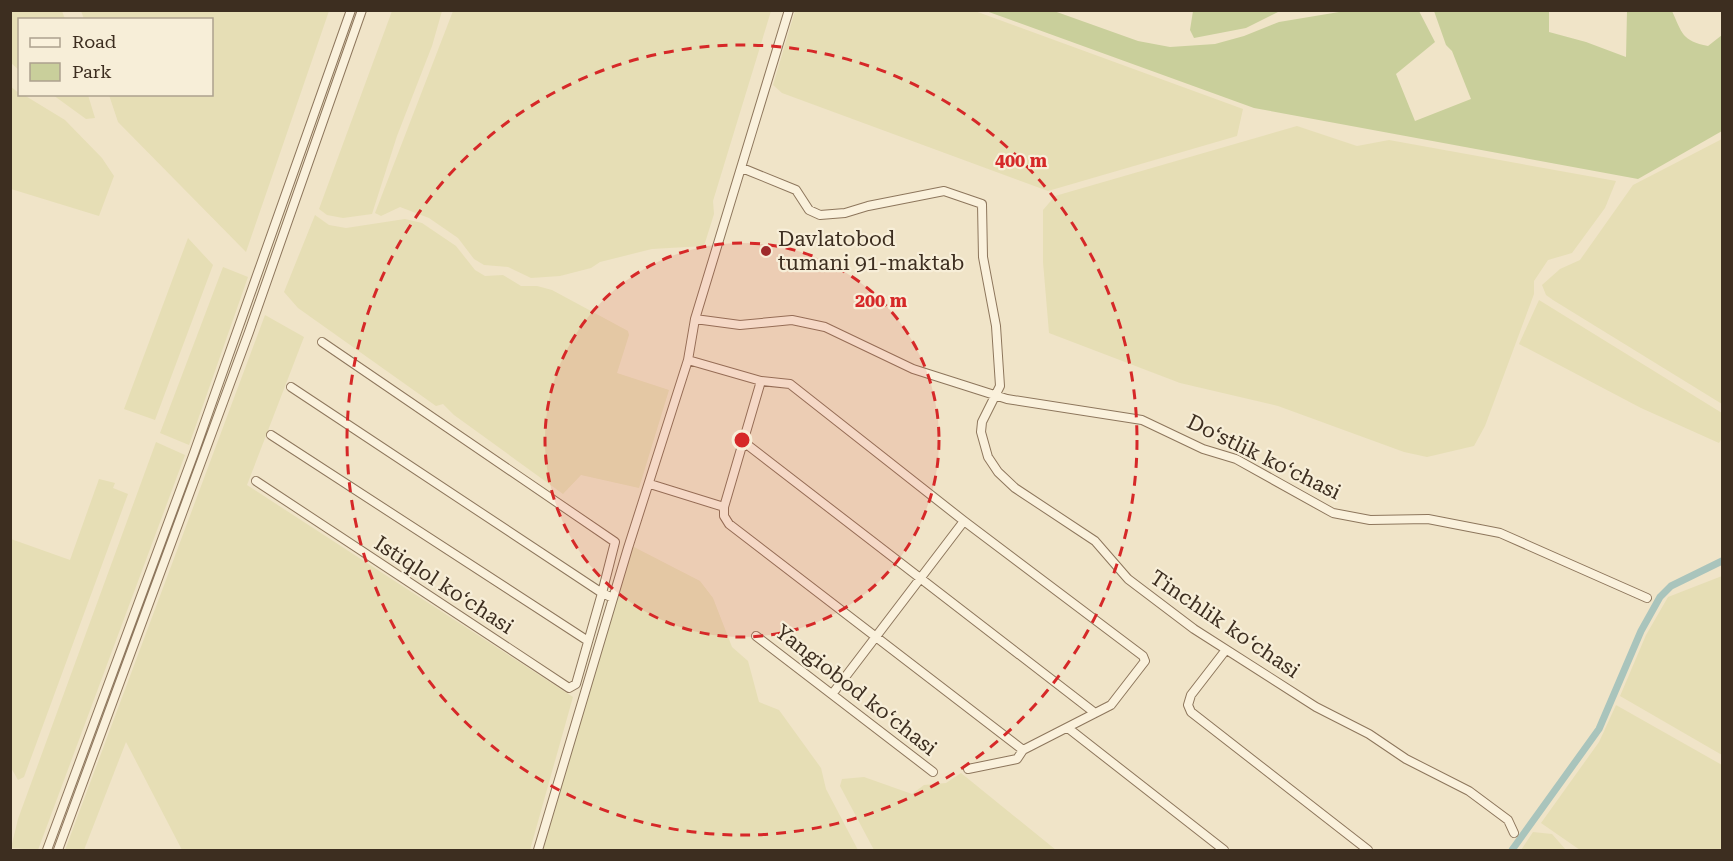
<svg xmlns="http://www.w3.org/2000/svg" width="1733" height="861" viewBox="0 0 1733 861" font-family="'Roboto Serif',serif">
	<style>
		.farmland { fill: #e6deb5 }
		.green { fill: #c9cf9b }
		.lines { fill: none; stroke-linecap: round; stroke-linejoin: round }
		.canal { stroke: #a9c4bc; stroke-width: 7 }
		.minor-casing { stroke: #8d765c; stroke-width: 10 }
		.minor { stroke: #faf1dc; stroke-width: 8 }
		.ring { fill: none; stroke: #d62828; stroke-width: 3; stroke-dasharray: 10 8 }
		.poi-dot { fill: #9e2a2b; stroke: #f7eed8; stroke-width: 2 }
		.labels { text-anchor: middle; dominant-baseline: central; stroke-width: 4.5; stroke-linejoin: round; paint-order: stroke }
		.poi-label { font-size: 21px; fill: #3d2e20; stroke: #f7eed8; text-anchor: start }
		.street-label { font-size: 21px; fill: #3d2e20; stroke: #f7eed8 }
		.centre { fill: #d62828; stroke: #f7eed8; stroke-width: 3 }
		.ring-label { font-size: 18px; text-anchor: middle; font-weight: bold; fill: #d62828; stroke: #f7eed8; stroke-width: 4.5; stroke-linejoin: round; paint-order: stroke }
	</style>
	<rect width="100%" height="100%" fill="#f0e4c8"/>
	<path class="farmland" d="M 11,10 L 62,11 L 65,19 L 20,20 L 19,70 L 11,63 Z
		M 81,11 L 329,11 L 246,252 L 118,122 L 109,95 L 212,94 L 212,20 L 84,19 Z
		M 392,11 L 442,11 L 432,46 L 397,136 L 372,214 L 343,218 L 327,215 L 319,209 Z
		M 453,11 L 771,11 L 713,201 L 714,214 L 704,246 L 652,249 L 600,262 L 591,268 L 560,276 L 531,278 L 508,267 L 484,265 L 474,259 L 458,238 L 429,218 L 400,207 L 381,216 L 375,213 Z
		M 795,11 L 975,11 L 1243,109 L 1237,136 L 1048,191 L 782,93 L 773,85 Z
		M 10,86 L 20,94 L 24,95 L 65,120 L 102,158 L 114,176 L 99,216 L 11,189 Z
		M 53,95 L 88,95 L 95,118 L 86,119 Z
		M 1297,126 L 1357,146 L 1389,140 L 1616,181 L 1605,208 L 1572,253 L 1548,260 L 1534,281 L 1534,294 L 1485,426 L 1474,446 L 1427,457 L 1404,452 L 1278,406 L 1180,383 L 1049,333 L 1043,262 L 1043,210 L 1055,196 Z
		M 1722,139 L 1722,404 L 1553,300 L 1546,295 L 1542,285 L 1560,269 L 1580,260 L 1633,185 Z
		M 315,215 L 329,225 L 346,228 L 405,219 L 422,223 L 456,246 L 475,270 L 485,276 L 503,275 L 521,286 L 537,286 L 552,290 L 628,331 L 629,335 L 617,373 L 669,390 L 639,488 L 581,475 L 563,494 L 454,415 L 443,404 L 436,406 L 298,308 L 284,292 Z
		M 188,238 L 213,265 L 155,420 L 124,409 Z
		M 223,267 L 248,277 L 189,445 L 160,433 Z
		M 1539,300 L 1722,413 L 1722,438 L 1719,443 L 1641,408 L 1519,344 Z
		M 265,315 L 304,337 L 247,485 L 573,697 L 530,850 L 182,850 L 126,742 L 84,850 L 65,850 Z
		M 156,442 L 185,455 L 38,850 L 11,848 L 18,819 Z
		M 99,479 L 115,483 L 113,488 L 128,494 L 24,777 L 18,780 L 10,766 L 11,539 L 70,560 Z
		M 632,546 L 700,581 L 713,598 L 732,647 L 748,661 L 759,702 L 779,710 L 821,768 L 826,789 L 858,850 L 543,850 Z
		M 1722,576 L 1722,755 L 1620,696 L 1646,635 L 1668,597 Z
		M 1616,705 L 1722,765 L 1722,850 L 1580,850 L 1541,823 L 1599,742 Z
		M 961,773 L 1056,850 L 874,850 L 840,786 L 842,779 L 864,777 L 912,794 L 924,785 L 946,783 Z
		M 1533,832 L 1552,834 L 1566,850 L 1521,850 Z"/>
	<path class="green" d="M 986,11 L 1054,11 L 1138,41 L 1170,47 L 1215,44 L 1244,36 L 1279,22 L 1345,11 L 1419,11 L 1435,42 L 1396,74 L 1415,121 L 1471,99 L 1452,51 L 1446,45 L 1434,11 L 1549,11 L 1549,32 L 1586,42 L 1626,57 L 1627,11 L 1672,11 C 1682,33 1682,41 1708,46 L 1722,35 L 1722,131 L 1638,179 L 1254,108 Z
		M 1193,11 L 1193,10 L 1291,11 L 1278,12 L 1246,28 L 1194,38 L 1190,30 Z"/>
	<g class="lines">
		<path class="canal" d="M 1512,850 L 1599,729 L 1641,631 L 1660,597 L 1671,586 L 1722,561"/>
		<defs>
			<path id="minor" d="M 742,168 L 796,190 L 809,210 L 820,215 L 845,213 L 868,206 L 944,191 L 982,204 L 983,257 L 996,326 L 1000,386 L 982,422 L 981,432 L 988,457 L 998,472 L 1015,488 L 1095,541 L 1128,579 L 1194,629 L 1316,707 L 1369,734 L 1406,759 L 1469,791 L 1508,820 L 1514,833
				M 695,319 L 740,325 L 792,320 L 825,327 L 913,369 L 1007,399 L 1142,420 L 1203,449 L 1236,459 L 1333,513 L 1370,520 L 1428,519 L 1500,533 L 1647,598
				M 291,387 L 602,593 L 615,542 L 322,342
				M 271,435 L 588,641
				M 745,443 L 1095,713
				M 256,481 L 569,688 L 576,684 L 602,593 L 613,598
				M 650,484 L 724,507 L 724,516 L 729,524 L 1023,750 L 1111,705 L 1145,661 L 1143,656 L 964,521 L 790,384 L 761,381 L 688,360
				M 724,507 L 761,381
				M 756,636 L 933,772
				M 1225,651 L 1191,695 L 1188,705 L 1191,712 L 1368,850
				M 833,693 L 964,521
				M 1068,728 L 1224,850
				M 968,769 L 1017,759 L 1023,750
				M 47,850 L 194,453 L 351,10
				M 58,850 L 249,332 L 362,10
				M 538,850 L 628,548 L 688,360 L 695,319 L 789,10"/>
		</defs>
		<use href="#minor" class="minor-casing"/>
		<use href="#minor" class="minor"/>
	</g>
	<circle cx="742" cy="440" r="197" fill="#d62828" fill-opacity=".12"/>
	<g class="ring">
		<circle cx="742" cy="440" r="197"/>
		<circle cx="742" cy="440" r="395"/>
	</g>
	<circle class="poi-dot" cx="766" cy="251" r="6"/>
	<g class="labels">
		<g class="poi-label">
			<text x="778" y="239">Davlatobod<tspan x="778" dy="24">tumani 91-maktab</tspan></text>
		</g>
		<g class="street-label">
			<text transform="translate(1264 457) rotate(26)">Doʻstlik koʻchasi</text>
			<text transform="translate(444 585) rotate(33)">Istiqlol koʻchasi</text>
			<text transform="translate(1225 624) rotate(34)">Tinchlik koʻchasi</text>
			<text transform="translate(856 690) rotate(38)">Yangiobod koʻchasi</text>
		</g>
	</g>
	<circle cx="742" cy="440" r="9" class="centre"/>
	<g class="ring-label">
		<text x="1021" y="167">400 m</text>
		<text x="881" y="307">200 m</text>
	</g>
	<rect width="1733" height="861" fill="none" stroke="#3d2e20" stroke-width="24"/>
	<rect x="18" y="18" width="195" height="78" fill="#f7eed8" stroke="#ada18e" stroke-width="1.5"/>
	<rect x="30" y="38" width="30" height="9" fill="#faf1dc" stroke="#ada18e" stroke-width="1.5"/>
	<text x="72" y="48" font-size="18" fill="#3d2e20">Road</text>
	<rect x="30" y="63" width="30" height="18" fill="#c9cf9b" stroke="#ada18e" stroke-width="1.5"/>
	<text x="72" y="78" font-size="18" fill="#3d2e20">Park</text>
</svg>
